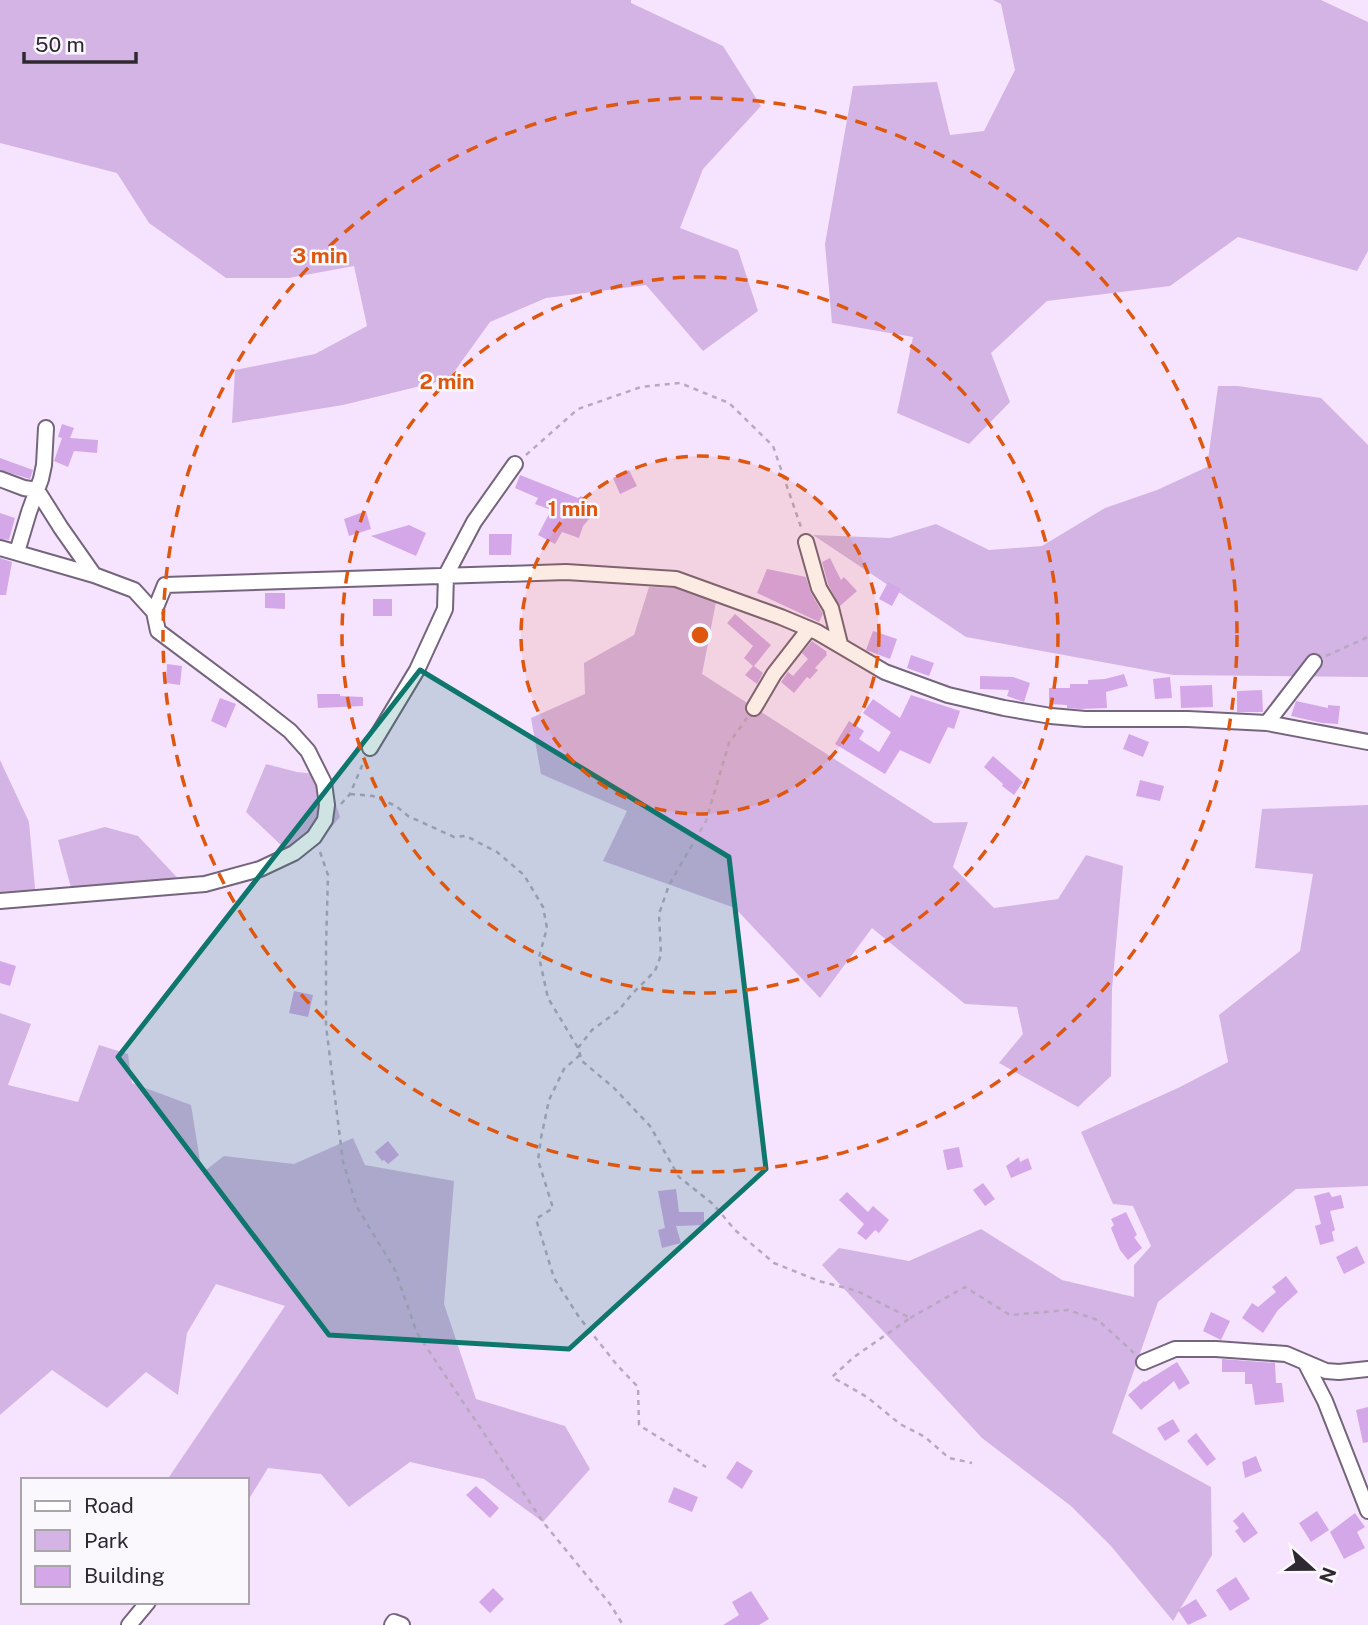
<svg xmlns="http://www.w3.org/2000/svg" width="1368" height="1625" viewBox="0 0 1368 1625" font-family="'Public Sans',sans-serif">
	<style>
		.green { fill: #d4b4e4 }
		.building { fill: #d4a8e8 }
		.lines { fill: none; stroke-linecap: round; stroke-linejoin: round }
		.street-casing { stroke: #75657c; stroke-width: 18 }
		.path { stroke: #b7a8be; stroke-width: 2.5; stroke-dasharray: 5 5; stroke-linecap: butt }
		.street { stroke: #fff; stroke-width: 14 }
		.marked { fill: #0f766e; fill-opacity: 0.2; stroke: #0f766e; stroke-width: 5; stroke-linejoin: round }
		.ring { fill: none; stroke: #df570e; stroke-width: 3.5; stroke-dasharray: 12 9 }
		.centre { fill: #df570e; stroke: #fbf8fd; stroke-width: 3.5 }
		.ring-label { font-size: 21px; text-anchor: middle; font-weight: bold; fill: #df570e; stroke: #fbf8fd; stroke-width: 5; stroke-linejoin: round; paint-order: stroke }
	</style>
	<rect width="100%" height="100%" fill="#f6e4ff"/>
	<path class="green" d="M 0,0 L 631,0 L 631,3 L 723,46 L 761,106 L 703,169 L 680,228 L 738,250 L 758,311 L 703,351 L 646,285 L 546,298 L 490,322 L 449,379 L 343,405 L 232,423 L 235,370 L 315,354 L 367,326 L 354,266 L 289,278 L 226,278 L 149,223 L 117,173 L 0,143 Z
		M 993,0 L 1321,0 L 1368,22 L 1368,251 L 1357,271 L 1238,237 L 1170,286 L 1047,301 L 991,353 L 1010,402 L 969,444 L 897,413 L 913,337 L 832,323 L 825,244 L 853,86 L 937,82 L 950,135 L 984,131 L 1015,70 L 1001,4 Z
		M 1218,386 L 1238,386 L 1321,398 L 1368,445 L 1368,677 L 1173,675 L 966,637 L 813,535 L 890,538 L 936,524 L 989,550 L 1042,546 L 1105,508 L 1157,490 L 1207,467 Z
		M 649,587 L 684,588 L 718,592 L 702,674 L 934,823 L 968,822 L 953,867 L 994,908 L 1058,899 L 1086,855 L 1123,866 L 1112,989 L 1111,1076 L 1078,1107 L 999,1063 L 1023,1034 L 1017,1007 L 965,1004 L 872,928 L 820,998 L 735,908 L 603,861 L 627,811 L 541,774 L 531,718 L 585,694 L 584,663 L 634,635 Z
		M 0,760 L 29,822 L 36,899 L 0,901 Z
		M 266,764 L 297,772 L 326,775 L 340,817 L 321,839 L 288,862 L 282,846 L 246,812 Z
		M 1368,805 L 1368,1186 L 1296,1189 L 1158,1302 L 1112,1433 L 1211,1487 L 1212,1555 L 1173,1621 L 1111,1546 L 1071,1506 L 982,1438 L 822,1265 L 839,1248 L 909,1261 L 981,1229 L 1062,1280 L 1134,1297 L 1134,1265 L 1151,1246 L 1133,1206 L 1113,1204 L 1081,1132 L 1180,1087 L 1228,1062 L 1219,1015 L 1300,951 L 1313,874 L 1255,868 L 1262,809 Z
		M 105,827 L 138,836 L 188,889 L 73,895 L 58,840 Z
		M 0,1013 L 31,1024 L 8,1085 L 78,1102 L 99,1045 L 128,1054 L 132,1083 L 191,1105 L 202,1173 L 224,1156 L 294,1164 L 353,1138 L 365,1165 L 454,1181 L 444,1304 L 476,1399 L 565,1426 L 590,1469 L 543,1522 L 484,1479 L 410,1462 L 349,1507 L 321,1474 L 268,1468 L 247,1502 L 247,1480 L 167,1480 L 285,1306 L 216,1284 L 187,1333 L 178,1395 L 146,1372 L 107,1408 L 52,1370 L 0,1415 Z"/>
	<path class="building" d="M 62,424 L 74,428 L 70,438 L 98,440 L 97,453 L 74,451 L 68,467 L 54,461 L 62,438 L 58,437 Z
		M 0,458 L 33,470 L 30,479 L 0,470 Z
		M 629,470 L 637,486 L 620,494 L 613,478 Z
		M 520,475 L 578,498 L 581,496 L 597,510 L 583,526 L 579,538 L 562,532 L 555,544 L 538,535 L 551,510 L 535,504 L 538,498 L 515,488 Z
		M 366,511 L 371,529 L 349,536 L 344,519 Z
		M 0,513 L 15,518 L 9,540 L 0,539 Z
		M 409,525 L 426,533 L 416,556 L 371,536 Z
		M 489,534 L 512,534 L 511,555 L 489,555 Z
		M 0,558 L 12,562 L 6,595 L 0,595 Z
		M 830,558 L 841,580 L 844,577 L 857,591 L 840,606 L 828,584 L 822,562 Z
		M 767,569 L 806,577 L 811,593 L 822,612 L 823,614 L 819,622 L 757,593 Z
		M 888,582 L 901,589 L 892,606 L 879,599 Z
		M 265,593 L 285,593 L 285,609 L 265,608 Z
		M 373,599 L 392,599 L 392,616 L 373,616 Z
		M 735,614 L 771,645 L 754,666 L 763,673 L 757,684 L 745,675 L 753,666 L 744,658 L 753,646 L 727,623 Z
		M 873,631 L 897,639 L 890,659 L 866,650 Z
		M 812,641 L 827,652 L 826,653 L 827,655 L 815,668 L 818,670 L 810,679 L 807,677 L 794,693 L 781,682 L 788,672 L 793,676 L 808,659 L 802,653 Z
		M 911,655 L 934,663 L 929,676 L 907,668 Z
		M 167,664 L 182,666 L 180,685 L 166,683 Z
		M 1124,674 L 1128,686 L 1106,692 L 1107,708 L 1080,709 L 1067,708 L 1067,705 L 1049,704 L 1049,688 L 1070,688 L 1070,684 L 1088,684 L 1088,680 L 1105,679 Z
		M 980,676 L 1013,677 L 1030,683 L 1024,702 L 1007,696 L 1009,690 L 980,689 Z
		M 1170,677 L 1172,698 L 1155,699 L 1153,679 Z
		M 1212,685 L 1213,707 L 1181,708 L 1180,686 Z
		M 1262,690 L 1263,712 L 1237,712 L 1237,691 Z
		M 317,694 L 340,694 L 340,696 L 363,697 L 363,706 L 318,708 Z
		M 911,695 L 960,711 L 954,729 L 948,727 L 930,764 L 900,750 L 885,774 L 835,744 L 849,721 L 864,731 L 859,739 L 879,752 L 891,732 L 863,713 L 873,699 L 900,718 Z
		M 220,698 L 236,704 L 226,728 L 211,721 Z
		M 1296,701 L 1328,708 L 1328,705 L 1340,706 L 1338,724 L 1322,723 L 1291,716 Z
		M 1129,734 L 1149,742 L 1143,757 L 1123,749 Z
		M 993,756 L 1023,782 L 1014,795 L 1002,786 L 1003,784 L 984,767 Z
		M 1140,780 L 1164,786 L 1160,801 L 1136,796 Z
		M 0,961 L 16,966 L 10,986 L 0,983 Z
		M 294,991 L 313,995 L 308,1017 L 289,1013 Z
		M 388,1141 L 399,1155 L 388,1164 L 384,1160 L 382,1161 L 375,1152 Z
		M 959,1147 L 963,1167 L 947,1170 L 943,1150 Z
		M 1019,1157 L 1020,1162 L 1028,1158 L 1032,1169 L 1011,1178 L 1006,1166 Z
		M 983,1183 L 995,1199 L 985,1206 L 973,1190 Z
		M 676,1189 L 679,1212 L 704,1212 L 704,1225 L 676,1226 L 681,1243 L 662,1248 L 658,1230 L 665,1228 L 658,1191 Z
		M 847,1192 L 868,1212 L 873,1206 L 889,1220 L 879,1233 L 875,1230 L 866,1240 L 857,1233 L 864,1224 L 839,1200 Z
		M 1329,1192 L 1332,1197 L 1341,1195 L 1344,1208 L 1330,1211 L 1335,1230 L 1332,1232 L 1334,1241 L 1320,1245 L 1315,1226 L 1321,1224 L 1314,1196 Z
		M 1126,1212 L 1137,1235 L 1134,1237 L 1142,1248 L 1128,1260 L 1120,1250 L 1111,1228 L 1114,1225 L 1111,1219 Z
		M 1357,1246 L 1365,1263 L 1344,1274 L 1336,1257 Z
		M 1286,1276 L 1298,1292 L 1278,1310 L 1263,1333 L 1242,1318 L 1252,1303 L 1258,1307 L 1276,1292 L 1272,1287 Z
		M 1211,1312 L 1230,1321 L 1221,1340 L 1203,1331 Z
		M 1222,1359 L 1275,1363 L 1276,1383 L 1282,1383 L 1284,1402 L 1255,1405 L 1252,1384 L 1245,1384 L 1245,1372 L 1222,1372 Z
		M 1177,1362 L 1190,1383 L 1179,1390 L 1174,1381 L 1141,1410 L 1128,1395 L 1144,1381 L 1145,1382 Z
		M 1368,1407 L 1368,1442 L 1363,1443 L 1356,1410 Z
		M 1173,1419 L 1180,1431 L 1165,1441 L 1157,1428 Z
		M 1196,1433 L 1216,1459 L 1207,1466 L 1187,1441 Z
		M 1256,1456 L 1262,1471 L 1245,1478 L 1242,1462 Z
		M 737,1461 L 753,1471 L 742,1489 L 726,1478 Z
		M 476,1486 L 499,1508 L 490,1518 L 466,1495 Z
		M 674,1487 L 698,1497 L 692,1512 L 668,1502 Z
		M 1317,1511 L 1329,1530 L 1311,1542 L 1299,1523 Z
		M 1243,1512 L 1258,1533 L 1244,1543 L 1235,1531 L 1239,1528 L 1233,1521 Z
		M 1355,1513 L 1365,1527 L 1357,1532 L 1365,1548 L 1344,1559 L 1330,1532 Z
		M 1236,1577 L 1250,1599 L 1230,1611 L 1216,1590 Z
		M 493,1588 L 504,1599 L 490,1613 L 479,1602 Z
		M 751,1591 L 769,1619 L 759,1625 L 723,1625 L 739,1615 L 732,1602 Z
		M 1196,1599 L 1207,1616 L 1188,1625 L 1178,1610 Z"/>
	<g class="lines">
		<defs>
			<path id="street" d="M 0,479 L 24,488 L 37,490 L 61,528 L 94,575
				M 806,542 L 819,588 L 831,608 L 840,644
				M 0,548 L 94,575 L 134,590 L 154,612
				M 17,552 L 29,512 L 41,479 L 44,465 L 46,428
				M 754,708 L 774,674 L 809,629
				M 1267,723 L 1314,662
				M 370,748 L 417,670 L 445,609 L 446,575 L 474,522 L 515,464
				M 0,901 L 205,884 L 260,869 L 294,853 L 314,837 L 325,820 L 327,805 L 324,783 L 308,751 L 290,731 L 253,702 L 158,631 L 154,612 L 165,585 L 566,572 L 676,579 L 781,617 L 817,632 L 885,672 L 948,695 L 1004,708 L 1051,716 L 1085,719 L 1188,719 L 1267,723 L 1368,742
				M 1144,1362 L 1175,1349 L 1216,1349 L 1286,1354 L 1326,1371 L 1339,1372 L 1368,1369
				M 1305,1362 L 1325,1401 L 1368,1511
				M 129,1625 L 148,1602
				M 392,1625 L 394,1622 L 402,1625"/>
		</defs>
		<use href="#street" class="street-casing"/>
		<path class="path" d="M 526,455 L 578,409 L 641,387 L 680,383 L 729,403 L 773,446 L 802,530
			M 1326,656 L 1368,637
			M 350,794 L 373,796 L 396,806 L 408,816 L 454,837 L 466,836 L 497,852 L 524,875 L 543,907 L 547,928 L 539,957 L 548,998 L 578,1048 L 582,1061 L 614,1088 L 650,1126 L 679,1177 L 713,1204 L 735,1230 L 774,1263 L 819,1281 L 857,1291 L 910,1318 L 854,1357 L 832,1377 L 867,1397 L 900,1424 L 925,1437 L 949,1458 L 972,1463
			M 341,804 L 350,794 L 364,761
			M 320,852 L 328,875 L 326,947 L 326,1026 L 343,1162 L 357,1207 L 395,1270 L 417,1333 L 543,1522 L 610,1604 L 623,1625
			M 578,1048 L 592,1030 L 618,1011 L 632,994 L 655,971 L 661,955 L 659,914 L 669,885 L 706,821 L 729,743 L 747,718
			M 580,1055 L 564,1069 L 549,1100 L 541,1138 L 538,1160 L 553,1208 L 536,1219 L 554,1278 L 579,1317 L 617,1365 L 638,1387 L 639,1425 L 706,1467
			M 910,1318 L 965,1287 L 1010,1315 L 1068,1310 L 1098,1320 L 1134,1353"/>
		<use href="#street" class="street"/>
	</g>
	<path class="marked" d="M 420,670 L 729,857 L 766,1169 L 569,1349 L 329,1335 L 118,1057 Z"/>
	<circle cx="700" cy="635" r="179" fill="#df570e" fill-opacity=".12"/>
	<g class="ring">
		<circle cx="700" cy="635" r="179"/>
		<circle cx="700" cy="635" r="358"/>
		<circle cx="700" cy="635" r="537"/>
	</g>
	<circle cx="700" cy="635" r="10" class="centre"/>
	<g class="ring-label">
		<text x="320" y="263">3 min</text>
		<text x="447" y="389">2 min</text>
		<text x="573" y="516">1 min</text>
	</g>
	<rect x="21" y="1478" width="228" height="126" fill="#fbf8fd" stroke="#a9a5ab" stroke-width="2"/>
	<rect x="35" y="1501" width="35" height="10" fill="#ffffff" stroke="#a9a5ab" stroke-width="2"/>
	<text x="84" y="1513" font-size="21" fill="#2e2831">Road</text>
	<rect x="35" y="1530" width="35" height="21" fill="#d4b4e4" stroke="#a9a5ab" stroke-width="2"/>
	<text x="84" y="1548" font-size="21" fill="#2e2831">Park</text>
	<rect x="35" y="1566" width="35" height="21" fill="#d4a8e8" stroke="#a9a5ab" stroke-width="2"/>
	<text x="84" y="1583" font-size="21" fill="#2e2831">Building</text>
	<g transform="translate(1312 1569) rotate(111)" stroke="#fbf8fd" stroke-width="5" paint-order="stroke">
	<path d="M0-5L12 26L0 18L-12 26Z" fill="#2e2831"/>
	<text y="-10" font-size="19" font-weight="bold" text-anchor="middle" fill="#2e2831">N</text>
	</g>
	<path d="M24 52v10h112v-10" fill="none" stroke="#2e2831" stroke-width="3.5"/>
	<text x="35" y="52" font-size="21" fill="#2e2831" stroke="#fbf8fd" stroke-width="5" paint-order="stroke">50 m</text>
</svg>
